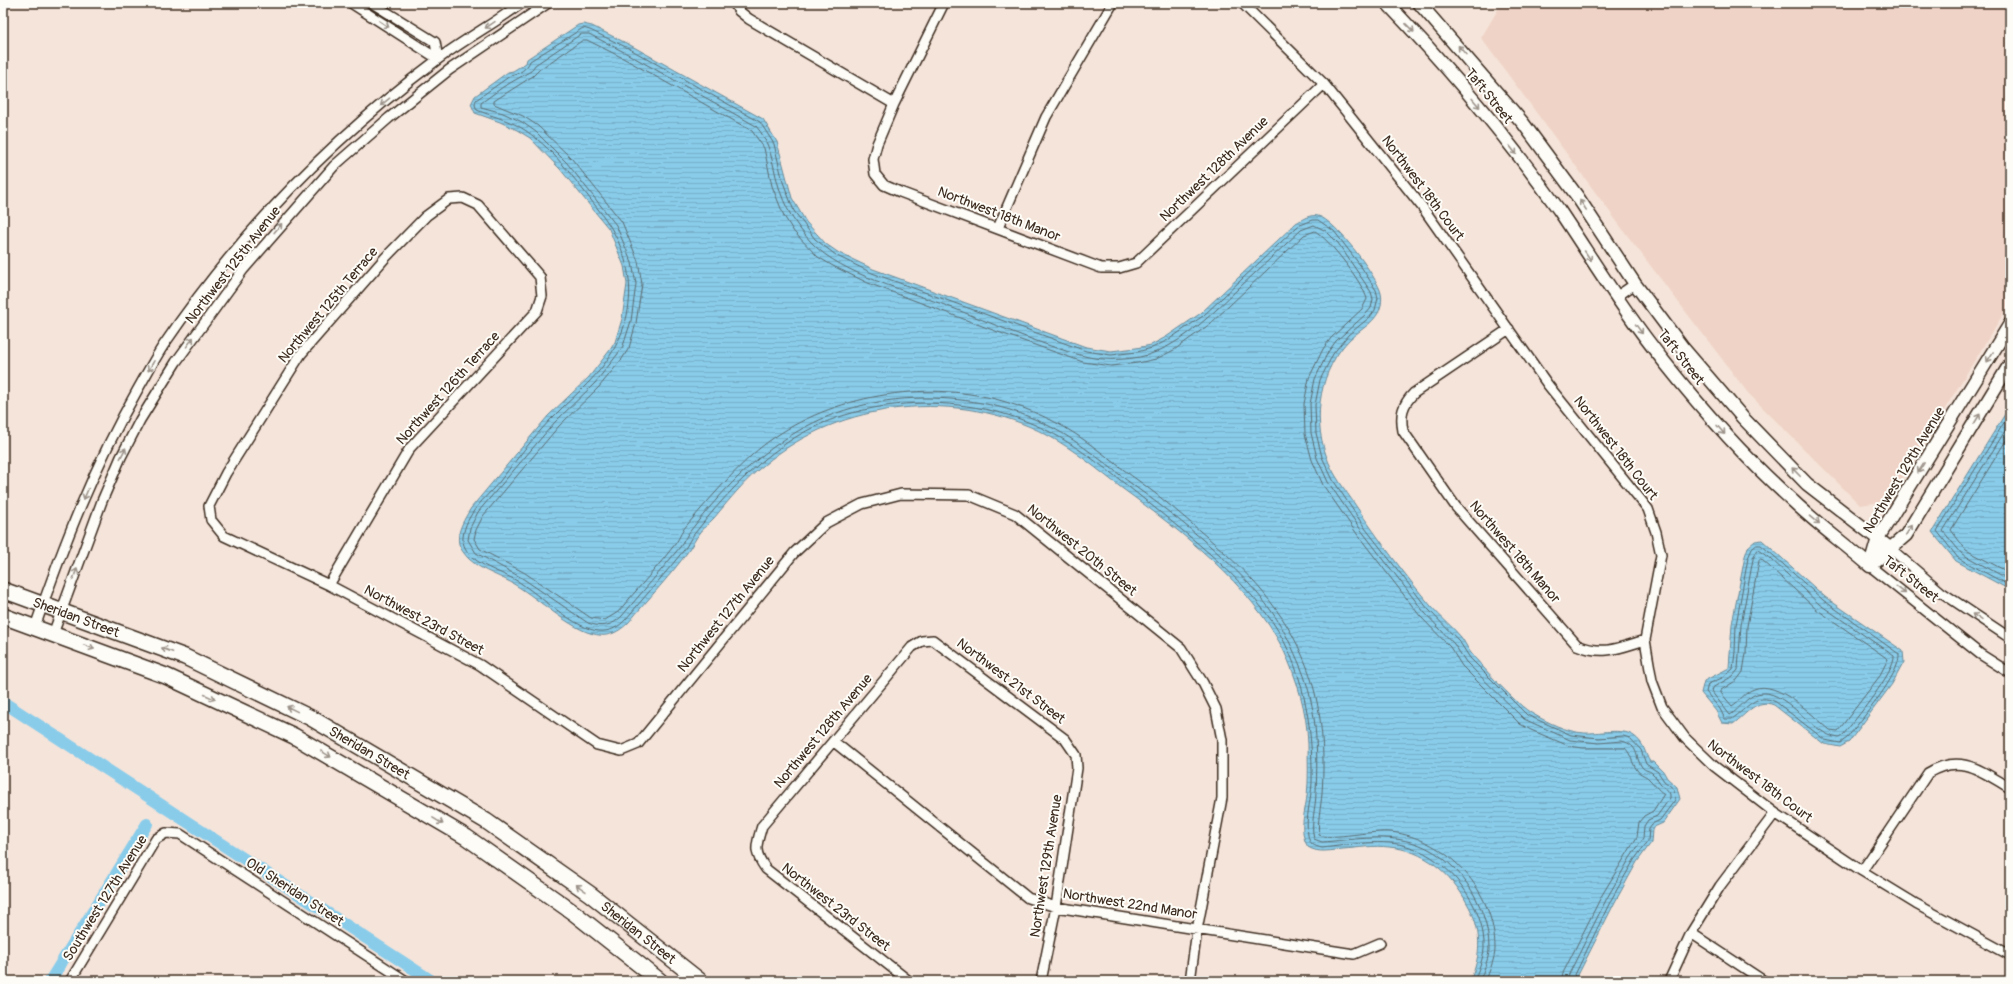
<svg xmlns="http://www.w3.org/2000/svg" width="2013" height="984" viewBox="0 0 2013 984" font-family="Pangolin,sans-serif">
	<style>
		.built { fill: #efd3c6 }
		.water { fill: url(#water-rules); stroke: #6a8b98 }
		.lines { fill: none; stroke-linecap: round; stroke-linejoin: round }
		.shore { stroke: #5a6b70; stroke-width: 1 }
		.canal { stroke: #89ccea; stroke-width: 12 }
		.minor-casing { stroke: #3b2a1e; stroke-width: 12 }
		.tertiary-casing { stroke: #3b2a1e; stroke-width: 15 }
		.primary-casing { stroke: #3b2a1e; stroke-width: 18 }
		.minor { stroke: #fdfcf7; stroke-width: 9 }
		.tertiary { stroke: #fdfcf7; stroke-width: 12 }
		.primary { stroke: #fdfcf7; stroke-width: 15 }
		.oneway { stroke: #9c938a }
		.labels { text-anchor: middle; dominant-baseline: central; stroke-width: 4; stroke-linejoin: round; paint-order: stroke }
		.street-label { font-size: 14px; fill: #3b2a1e; stroke: #fdfcf7 }
	</style>
	<defs>
		<pattern id="water-rules" width="6" height="5" patternUnits="userSpaceOnUse"><rect width="6" height="5" fill="#89ccea"/><path d="M0 2.5h6" fill="none" stroke="#77afc8"/></pattern>
	</defs>
	<rect width="100%" height="100%" fill="#f5e4da"/>
	<filter id="ink" filterUnits="userSpaceOnUse"><feTurbulence type="fractalNoise" baseFrequency=".025" numOctaves="2"/><feDisplacementMap in="SourceGraphic" scale="8" xChannelSelector="R" yChannelSelector="G"/><feConvolveMatrix kernelMatrix="1 2 1 2 8 2 1 2 1" color-interpolation-filters="sRGB"/></filter>
	<g filter="url(#ink)">
		<path class="built" d="M 1502,3 L 2010,3 L 2010,303 L 1888,501 L 1860,505 L 1748,393 L 1624,231 L 1481,38 Z"/>
		<path class="water" d="M 583,24 L 592,26 L 630,45 L 763,119 L 777,142 L 792,198 L 806,222 L 826,244 L 839,253 L 873,269 L 1086,347 L 1111,351 L 1136,348 L 1151,345 L 1166,337 L 1201,313 L 1296,223 C 1303,219 1310,214 1318,216 C 1335,220 1374,273 1380,290 C 1382,295 1382,300 1381,305 C 1378,321 1361,329 1350,339 C 1320,369 1312,416 1326,455 C 1332,474 1345,489 1356,506 C 1379,540 1404,574 1431,606 C 1440,617 1452,626 1461,637 C 1465,642 1467,648 1471,653 C 1484,669 1517,705 1533,714 C 1547,722 1567,732 1584,733 C 1599,734 1621,727 1634,736 C 1645,744 1644,752 1650,762 L 1654,762 L 1663,771 L 1667,778 L 1677,787 L 1680,799 L 1663,823 L 1654,827 L 1652,830 L 1651,843 L 1637,862 L 1615,902 L 1575,981 L 1470,981 C 1482,954 1482,929 1467,903 C 1451,873 1424,850 1389,847 C 1374,845 1358,848 1343,849 C 1331,850 1319,854 1308,847 C 1298,831 1305,813 1307,796 C 1309,779 1308,761 1308,744 C 1307,712 1297,678 1283,649 C 1250,584 1182,532 1123,489 C 1099,471 1074,449 1047,435 C 959,388 840,400 764,465 C 745,480 730,499 714,518 C 708,524 702,530 697,537 C 694,541 692,546 689,550 C 672,574 648,599 629,622 C 619,632 608,638 594,634 C 572,630 537,598 517,586 C 502,576 483,572 469,559 C 465,555 461,550 459,544 C 456,532 465,518 471,508 L 548,416 L 589,377 L 610,350 L 615,342 L 622,319 L 627,284 L 624,266 L 609,229 L 560,169 L 530,138 L 517,130 L 500,122 L 475,113 L 471,104 L 475,96 L 508,72 L 513,71 L 526,63 L 527,59 L 578,25 Z
			M 2010,406 L 2010,590 L 1956,561 L 1932,532 Z
			M 1762,540 L 1825,597 L 1903,651 L 1904,662 L 1892,684 L 1849,742 L 1840,747 L 1824,744 L 1774,705 C 1756,698 1747,714 1733,724 L 1722,723 L 1716,711 L 1701,693 L 1704,681 L 1729,668 L 1732,624 L 1745,556 L 1748,547 L 1755,541 Z"/>
		<g class="lines">
			<path class="shore" d="M 2010,413 L 1937,531 L 1958,558 L 2010,586
				M 2010,423 L 1943,531 L 1962,554 L 2010,580
				M 2010,434 L 1951,530 L 1966,550 L 2010,573
				M 1757,545 L 1761,545 L 1774,556 L 1823,600 L 1899,654 C 1901,674 1860,721 1847,738 L 1840,743 L 1825,740 L 1776,702 C 1755,692 1748,708 1732,719 L 1725,719 L 1720,709 L 1706,692 L 1708,684 L 1722,678 L 1733,669 L 1735,652 L 1736,625 L 1748,558 L 1752,549 Z
				M 1758,550 L 1771,559 L 1819,604 L 1894,656 C 1896,671 1854,721 1843,735 L 1839,738 C 1811,735 1784,685 1757,694 C 1746,697 1739,710 1730,715 L 1711,691 L 1712,688 L 1733,676 L 1738,670 L 1741,625 L 1753,559 Z
				M 1761,559 L 1816,609 L 1888,659 L 1879,677 L 1838,731 L 1830,730 C 1813,716 1777,679 1754,689 C 1745,692 1740,701 1732,706 L 1721,693 L 1721,690 L 1737,680 L 1743,672 L 1746,653 L 1747,626 L 1759,561 Z
				M 1474,981 C 1478,971 1483,959 1484,949 C 1486,907 1449,859 1410,847 C 1383,838 1350,845 1322,848 C 1314,846 1309,844 1308,835 C 1305,818 1311,800 1312,783 C 1313,724 1303,661 1266,613 C 1235,572 1194,540 1155,508 C 1124,483 1082,448 1048,431 C 969,391 858,393 785,444 C 751,467 721,500 695,533 C 690,538 688,545 684,550 C 665,574 645,596 626,619 C 619,627 610,632 599,631 C 577,630 539,595 519,582 C 504,573 486,569 472,557 C 467,552 462,545 463,537 C 466,513 485,499 500,481 C 516,460 532,439 550,420 C 566,403 584,389 599,371 C 641,319 639,261 598,209 C 575,180 552,146 520,127 C 506,119 491,116 477,110 L 475,105 L 476,100 L 510,76 C 518,75 528,68 530,61 L 583,28 L 590,30 L 628,48 L 760,122 L 774,144 L 783,182 L 794,211 L 815,239 L 837,256 L 872,273 L 1086,351 L 1111,355 L 1137,352 L 1152,348 L 1168,340 L 1203,316 L 1298,226 L 1313,220 L 1318,220 L 1334,231 L 1360,265 L 1376,290 L 1378,298 L 1375,310 L 1370,317 L 1348,335 L 1333,354 L 1320,380 L 1315,405 L 1316,433 L 1322,457 L 1333,480 L 1365,528 L 1428,609 L 1459,641 L 1470,658 L 1527,715 L 1571,735 L 1599,738 L 1623,736 L 1630,738 L 1641,750 L 1646,764 L 1658,772 L 1664,781 L 1674,789 L 1675,800 L 1660,820 L 1652,824 L 1649,828 L 1648,841 L 1634,860 L 1611,900 L 1572,981
				M 1480,981 C 1483,971 1489,959 1489,949 C 1489,903 1455,854 1411,842 C 1382,834 1351,840 1322,842 L 1314,839 C 1310,823 1316,808 1316,792 C 1318,750 1317,707 1301,668 C 1293,649 1284,629 1272,612 C 1240,567 1181,520 1137,488 C 1109,467 1082,443 1051,427 C 1011,406 969,398 924,398 C 820,399 753,451 691,530 C 686,535 684,542 680,547 C 661,571 641,593 622,616 C 612,626 602,628 588,623 L 522,578 L 476,553 L 468,540 L 470,528 L 478,512 L 555,422 L 595,383 L 617,355 L 623,346 L 631,321 L 636,284 L 632,263 L 616,225 L 567,163 L 536,132 L 522,122 L 503,113 L 481,107 L 481,103 L 503,87 L 531,71 L 535,65 L 581,34 L 589,34 L 626,53 L 756,126 C 771,143 772,163 778,184 C 784,207 796,226 812,243 C 842,275 909,291 950,307 C 992,323 1040,345 1084,356 C 1104,361 1136,361 1156,352 C 1189,338 1214,312 1240,287 C 1260,268 1281,249 1301,230 L 1314,225 L 1326,231 L 1338,243 L 1371,292 L 1373,299 L 1371,308 L 1366,314 L 1336,341 L 1328,352 L 1315,379 L 1310,404 L 1311,433 L 1317,458 L 1328,482 L 1361,530 L 1424,612 L 1454,644 L 1466,662 L 1524,719 L 1570,740 L 1599,743 L 1622,741 C 1640,746 1634,756 1642,767 C 1645,771 1649,770 1652,773 C 1656,776 1657,780 1660,784 C 1664,789 1671,789 1670,798 L 1657,816 L 1648,820 L 1644,826 L 1643,839 L 1630,858 L 1607,898 L 1568,976 L 1567,981
				M 1486,981 C 1489,971 1495,959 1495,949 C 1495,891 1448,839 1391,832 C 1375,830 1330,840 1319,835 C 1317,821 1321,808 1322,793 C 1325,751 1322,707 1307,667 C 1285,609 1247,571 1200,531 C 1182,515 1163,499 1143,484 C 1113,463 1084,436 1051,420 C 1028,409 1002,399 976,395 C 901,382 809,403 752,455 C 729,476 708,501 687,525 C 682,530 680,537 676,543 C 658,567 637,589 618,612 L 605,620 L 591,618 L 525,573 L 480,549 L 474,539 L 476,530 L 483,516 L 559,426 L 599,387 L 622,359 L 629,348 L 636,323 L 642,284 L 638,261 L 622,222 L 572,159 L 538,126 L 523,116 L 494,104 L 494,101 L 533,76 L 540,69 L 583,40 L 587,40 L 623,58 L 752,131 L 764,148 L 772,186 L 784,216 L 794,232 L 818,257 L 833,266 L 868,283 L 998,332 L 1083,362 L 1111,366 L 1138,363 L 1156,359 L 1174,350 L 1210,324 L 1304,235 L 1315,231 C 1329,239 1363,283 1367,299 L 1362,309 L 1331,338 L 1323,349 L 1309,378 L 1304,404 L 1305,434 L 1312,460 L 1323,485 L 1357,534 L 1420,616 L 1450,647 L 1462,666 L 1520,724 L 1531,730 L 1569,746 L 1583,748 L 1625,748 C 1632,755 1631,762 1637,770 C 1640,775 1646,775 1649,779 C 1655,785 1657,789 1664,794 L 1653,811 L 1644,816 L 1639,822 L 1637,837 L 1602,895 L 1563,973 L 1561,981"/>
			<path class="canal" d="M 3,702 L 432,981
				M 50,981 L 147,824"/>
			<defs>
				<path id="minor" d="M 351,3 L 438,59
					M 372,3 L 435,42 L 438,59
					M 734,3 L 739,11 L 749,19 L 894,104
					M 944,3 L 894,104 L 877,144 L 873,159 L 875,174 L 884,185 L 900,192 L 1101,268 L 1119,268 L 1136,263 L 1324,84
					M 1242,3 L 1324,84 L 1423,208 L 1548,385 L 1648,509 L 1656,532 L 1661,555 L 1645,640 L 1652,681 L 1662,707 L 1685,738 L 1714,766 L 1775,813 L 1862,871 L 1916,904 L 2010,955
					M 998,228 L 1046,117 L 1113,3
					M 1616,297 L 1635,284
					M 1509,329 L 1414,393 C 1402,405 1400,415 1403,431 L 1456,507 L 1577,645 C 1603,656 1619,648 1645,640
					M 1891,549 L 1941,592 L 2010,638
					M 1870,566 L 1980,654 L 2010,673
					M 329,585 L 410,448 L 537,311 L 542,296 L 540,277 L 478,205 L 463,198 L 449,199 L 426,216 L 385,258 L 301,354 L 226,473 L 209,506 L 211,520 L 224,536 L 329,585 L 480,665 L 597,745 L 621,751 L 638,744 L 794,553 L 826,523 L 862,504 L 901,494 L 969,495 L 1015,514 L 1181,648 L 1203,683 L 1216,709 L 1222,740 L 1222,798 L 1197,930 L 1190,981
					M 35,627 C 63,546 95,464 138,389 C 146,375 154,360 163,346 C 237,237 331,139 437,60 C 465,39 495,23 522,3
					M 53,634 L 102,501 L 121,457 L 140,420 L 176,362 L 243,270 L 334,166 L 389,118 L 449,70 L 548,3
					M 833,741 L 1028,898 L 1056,907 L 1354,954 L 1380,943
					M 1862,871 L 1928,773 C 1961,753 1981,771 2010,788
					M 1691,933 L 1764,981
					M 70,981 L 156,839 L 166,833 L 180,834 L 406,981
					M 909,981 L 766,869 C 753,851 756,846 762,826 L 912,647 L 922,641 L 933,640 L 1065,739 L 1076,755 L 1077,768 L 1056,907 L 1041,981
					M 1669,981 L 1691,933 L 1720,886 L 1775,813"/>
				<path id="tertiary" d="M 1387,3 C 1449,68 1507,137 1559,210 C 1594,262 1626,315 1666,364 C 1705,413 1746,459 1793,501 C 1817,524 1845,544 1870,566
					M 1419,3 L 1523,123 L 1577,196 L 1635,284 L 1683,348 L 1743,418 L 1807,484 L 1891,549
					M 1870,566 L 1878,538 L 2010,324
					M 1870,566 L 1906,535 L 2010,364"/>
				<g id="primary">
					<path id="s1" d="M 3,590 L 185,657 L 311,718 L 486,821 L 590,894 L 700,981"/>
					<path d="M 3,616 L 166,676 L 294,736 L 466,837 L 574,913 L 660,981"/>
				</g>
			</defs>
			<use href="#minor" class="minor-casing"/>
			<use href="#tertiary" class="tertiary-casing"/>
			<use href="#primary" class="primary-casing"/>
			<use href="#minor" class="minor"/>
			<use href="#tertiary" class="tertiary"/>
			<use href="#primary" class="primary"/>
		</g>
		<defs><path id="oneway-shaft" d="M-6 0H5M1.5-3L5.5 0L1.5 3" fill="none" stroke-width="1.6" stroke-linecap="round" stroke-linejoin="round"/></defs>
		<g class="oneway">
			<use href="#oneway-shaft" transform="translate(384 24) rotate(34)"/>
			<use href="#oneway-shaft" transform="translate(490 25) rotate(146)"/>
			<use href="#oneway-shaft" transform="translate(1410 28) rotate(46)"/>
			<use href="#oneway-shaft" transform="translate(1462 50) rotate(-131)"/>
			<use href="#oneway-shaft" transform="translate(385 102) rotate(141)"/>
			<use href="#oneway-shaft" transform="translate(1476 103) rotate(50)"/>
			<use href="#oneway-shaft" transform="translate(1513 150) rotate(52)"/>
			<use href="#oneway-shaft" transform="translate(1583 205) rotate(-123)"/>
			<use href="#oneway-shaft" transform="translate(278 228) rotate(-50)"/>
			<use href="#oneway-shaft" transform="translate(1588 256) rotate(56)"/>
			<use href="#oneway-shaft" transform="translate(1639 329) rotate(54)"/>
			<use href="#oneway-shaft" transform="translate(190 342) rotate(-54)"/>
			<use href="#oneway-shaft" transform="translate(1990 357) rotate(122)"/>
			<use href="#oneway-shaft" transform="translate(151 366) rotate(120)"/>
			<use href="#oneway-shaft" transform="translate(1977 419) rotate(-59)"/>
			<use href="#oneway-shaft" transform="translate(1721 430) rotate(49)"/>
			<use href="#oneway-shaft" transform="translate(123 453) rotate(-63)"/>
			<use href="#oneway-shaft" transform="translate(1921 468) rotate(122)"/>
			<use href="#oneway-shaft" transform="translate(1796 472) rotate(-134)"/>
			<use href="#oneway-shaft" transform="translate(86 494) rotate(113)"/>
			<use href="#oneway-shaft" transform="translate(1815 520) rotate(40)"/>
			<use href="#oneway-shaft" transform="translate(1909 530) rotate(-57)"/>
			<use href="#oneway-shaft" transform="translate(75 574) rotate(-70)"/>
			<use href="#oneway-shaft" transform="translate(1901 590) rotate(38)"/>
			<use href="#oneway-shaft" transform="translate(1977 617) rotate(-146)"/>
			<use href="#oneway-shaft" transform="translate(89 647) rotate(21)"/>
			<use href="#oneway-shaft" transform="translate(167 650) rotate(-159)"/>
			<use href="#oneway-shaft" transform="translate(210 697) rotate(25)"/>
			<use href="#oneway-shaft" transform="translate(292 709) rotate(-154)"/>
			<use href="#oneway-shaft" transform="translate(326 754) rotate(31)"/>
			<use href="#oneway-shaft" transform="translate(438 821) rotate(31)"/>
			<use href="#oneway-shaft" transform="translate(581 888) rotate(-145)"/>
		</g>
	</g>
	<g class="labels">
		<g class="street-label">
			<text transform="translate(1489 96) rotate(51)">Taft Street</text>
			<text transform="translate(1214 169) rotate(-44)">Northwest 128th Avenue</text>
			<text transform="translate(1423 188) rotate(53)">Northwest 18th Court</text>
			<text transform="translate(999 214) rotate(21)">Northwest 18th Manor</text>
			<text transform="translate(233 265) rotate(-52)">Northwest 125th Avenue</text>
			<text transform="translate(328 305) rotate(-50)">Northwest 125th Terrace</text>
			<text transform="translate(1681 357) rotate(52)">Taft Street</text>
			<text transform="translate(448 388) rotate(-48)">Northwest 126th Terrace</text>
			<text transform="translate(1616 448) rotate(52)">Northwest 18th Court</text>
			<text transform="translate(1904 470) rotate(-59)">Northwest 129th Avenue</text>
			<text transform="translate(1082 550) rotate(39)">Northwest 20th Street</text>
			<text transform="translate(1515 552) rotate(49)">Northwest 18th Manor</text>
			<text transform="translate(1911 579) rotate(38)">Taft Street</text>
			<text transform="translate(726 614) rotate(-51)">Northwest 127th Avenue</text>
			<text stroke="none"><textPath href="#s1" startOffset="78">Sheridan Street</textPath></text>
			<text transform="translate(424 620) rotate(28)">Northwest 23rd Street</text>
			<text transform="translate(1011 681) rotate(37)">Northwest 21st Street</text>
			<text transform="translate(823 731) rotate(-50)">Northwest 128th Avenue</text>
			<text stroke="none"><textPath href="#s1" startOffset="402">Sheridan Street</textPath></text>
			<text transform="translate(1760 781) rotate(37)">Northwest 18th Court</text>
			<text transform="translate(1046 866) rotate(-81)">Northwest 129th Avenue</text>
			<text transform="translate(295 892) rotate(33)">Old Sheridan Street</text>
			<text transform="translate(105 898) rotate(-58)">Southwest 127th Avenue</text>
			<text transform="translate(1130 904) rotate(9)">Northwest 22nd Manor</text>
			<text transform="translate(836 907) rotate(38)">Northwest 23rd Street</text>
			<text stroke="none"><textPath href="#s1" startOffset="726">Sheridan Street</textPath></text>
		</g>
	</g>
	<rect width="2013" height="984" fill="none" stroke="#fdfcf7" stroke-width="16"/>
	<rect x="8" y="8" width="1997" height="968" fill="none" stroke="#3b2a1e" stroke-width="1.5" filter="url(#ink)"/>
</svg>
